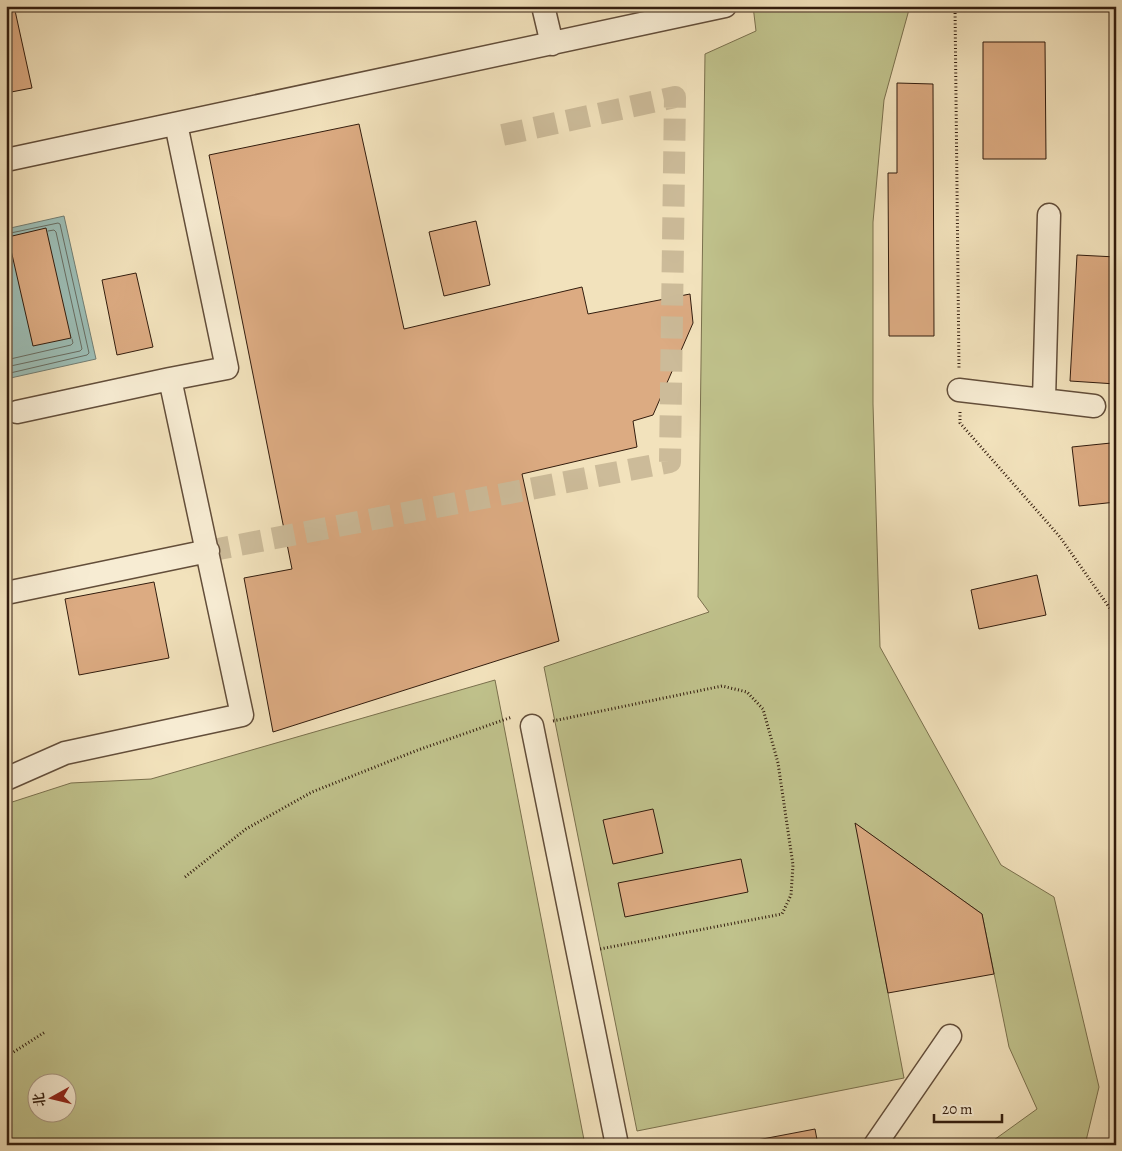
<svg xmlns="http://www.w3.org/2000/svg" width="1122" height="1151" viewBox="0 0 1122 1151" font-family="Alegreya,'Noto Serif SC',serif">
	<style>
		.green { fill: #c0c28c; stroke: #7a704d; fill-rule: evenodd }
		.water { fill: #9cbdb5; stroke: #727d72 }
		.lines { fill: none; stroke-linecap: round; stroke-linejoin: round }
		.shore { stroke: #686d62; stroke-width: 1 }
		.building { fill: #dcab82; stroke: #331d0e }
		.minor-tunnel { stroke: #cb9; stroke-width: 22; stroke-dasharray: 22 11; stroke-linecap: butt }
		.minor-casing { stroke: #634e3a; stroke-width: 25 }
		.path { stroke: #331d0e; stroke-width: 3; stroke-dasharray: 1 2.5; stroke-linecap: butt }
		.minor { stroke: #f7ecd3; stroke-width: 22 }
	</style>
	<rect width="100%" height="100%" fill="#f2e2bc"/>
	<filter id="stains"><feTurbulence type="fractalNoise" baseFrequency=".004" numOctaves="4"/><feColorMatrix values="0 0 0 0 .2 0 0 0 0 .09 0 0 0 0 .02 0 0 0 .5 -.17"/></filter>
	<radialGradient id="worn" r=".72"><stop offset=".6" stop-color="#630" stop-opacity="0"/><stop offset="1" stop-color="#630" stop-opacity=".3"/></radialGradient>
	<path class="green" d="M 753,6 L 910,6 L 884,100 L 873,222 L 873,404 L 880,647 L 1001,865 L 1054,897 L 1099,1087 L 1085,1145 L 987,1145 L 1037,1109 L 1009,1047 L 982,914 L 856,824 L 904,1078 L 637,1131 L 544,667 L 709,612 L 698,597 L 705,54 L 756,31 Z
		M 495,680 L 585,1145 L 6,1145 L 6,804 L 71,783 L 151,779 ZM 38,1084 L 68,1084 L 68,1114 L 38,1114 Z"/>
	<path class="water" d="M 64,216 L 96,359 L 6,379 L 6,229 Z"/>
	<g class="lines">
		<path class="shore" d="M 6,234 L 58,223 L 60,224 L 89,353 L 87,355 L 6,374
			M 6,360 L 71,345 L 73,343 L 72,339
			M 6,367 L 80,351 L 82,349 L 56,232 L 54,230 L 48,231"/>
	</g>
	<path class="building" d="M 6,6 L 14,6 L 32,88 L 6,93 Z
		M 983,42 L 1045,42 L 1046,159 L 983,159 Z
		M 897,83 L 933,84 L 934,336 L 889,336 L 888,173 L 897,173 Z
		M 359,124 L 404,329 L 582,287 L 588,314 L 690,294 L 693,323 L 653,415 L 633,421 L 637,447 L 522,474 L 559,641 L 273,732 L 244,578 L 292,569 L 209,155 Z
		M 476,221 L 490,285 L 444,296 L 429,232 Z
		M 46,228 L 71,338 L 33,346 L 8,237 Z
		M 1077,255 L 1116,257 L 1116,384 L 1070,381 Z
		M 136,273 L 153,347 L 117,355 L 102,280 Z
		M 1111,443 L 1116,483 L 1116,502 L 1079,506 L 1072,447 Z
		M 1037,575 L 1046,615 L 979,629 L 971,590 Z
		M 154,582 L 169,658 L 79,675 L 65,599 Z
		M 653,809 L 663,853 L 613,864 L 603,820 Z
		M 855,823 L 982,914 L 994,974 L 888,993 Z
		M 741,859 L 748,892 L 625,917 L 618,883 Z
		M 815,1129 L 818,1145 L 731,1145 Z"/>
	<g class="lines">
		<path class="minor-tunnel" d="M 208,551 L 670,462 L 675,97 L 493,137"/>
		<defs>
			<path id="minor" d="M 543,6 L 552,44
				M 6,160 L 725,6
				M 170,379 L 227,368 L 176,124
				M 959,390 L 1094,406
				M 1044,400 L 1049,215
				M 6,593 L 208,551
				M 532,726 L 617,1145
				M 6,779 L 65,753 L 242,715 L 170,379 L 17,412
				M 875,1145 L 950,1036"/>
		</defs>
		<use href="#minor" class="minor-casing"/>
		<path class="path" d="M 955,6 L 959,369
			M 960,412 L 960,423 L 1060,537 L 1116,617
			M 553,721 L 722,686 L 747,692 L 763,709 L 778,763 L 793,865 L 791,895 L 782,914 L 600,949
			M 185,877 L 246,829 L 312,792 L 418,750 L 512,717
			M 6,1059 L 9,1055 L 45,1032"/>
		<use href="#minor" class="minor"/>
	</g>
	<rect width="1122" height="1151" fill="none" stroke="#f2e2bc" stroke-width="25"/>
	<rect x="8" y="8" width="1107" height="1136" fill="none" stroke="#331d0e" stroke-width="2.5"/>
	<rect x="12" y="12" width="1097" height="1126" fill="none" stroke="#331d0e"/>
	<g transform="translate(52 1098) rotate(262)"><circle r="24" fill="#f7ecd3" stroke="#a99984"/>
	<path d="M0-4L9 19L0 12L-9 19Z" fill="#8f2418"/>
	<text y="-8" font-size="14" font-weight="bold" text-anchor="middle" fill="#331d0e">北</text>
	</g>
	<path d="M934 1114v8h68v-8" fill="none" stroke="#331d0e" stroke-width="2.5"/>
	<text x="942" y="1114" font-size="15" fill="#331d0e" stroke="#f7ecd3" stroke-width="4" paint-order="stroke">20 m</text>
	<rect width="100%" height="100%" filter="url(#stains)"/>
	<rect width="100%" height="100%" fill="url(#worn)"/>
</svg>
